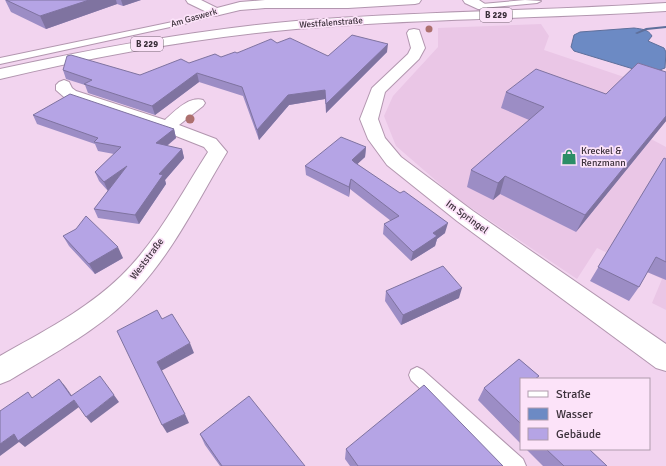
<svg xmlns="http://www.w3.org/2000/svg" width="666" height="466" viewBox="0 0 666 466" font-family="Signika,sans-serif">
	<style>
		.built { fill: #eac6e6 }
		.water { fill: #6c8ac4; stroke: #5e6f9b }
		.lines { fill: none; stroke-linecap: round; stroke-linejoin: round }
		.stream { fill: #5e6f9b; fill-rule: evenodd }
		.service-casing { stroke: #b296af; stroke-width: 2 }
		.minor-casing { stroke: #b296af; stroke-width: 2 }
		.primary-casing { stroke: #b296af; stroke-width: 2 }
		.service { fill: #fff; fill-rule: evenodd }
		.minor { fill: #fff; fill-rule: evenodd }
		.primary { fill: #fff; fill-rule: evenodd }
		.tree { fill: #ad706e }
		.wall { fill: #9c8dc5 }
		.shaded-wall { fill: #7f73a0 }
		.building { fill: #b5a4e5; stroke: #7f73a0 }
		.labels { text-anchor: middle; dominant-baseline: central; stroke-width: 3.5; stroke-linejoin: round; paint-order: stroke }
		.shield { fill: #fce3f9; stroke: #766674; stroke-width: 1 }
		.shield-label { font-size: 9px; font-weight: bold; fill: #3c313b }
		.far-street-label { font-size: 9px; fill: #3c313b; stroke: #fce3f9 }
		.poi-label { font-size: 10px; fill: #3c313b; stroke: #fce3f9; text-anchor: start }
		.street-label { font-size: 10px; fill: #3c313b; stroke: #fce3f9 }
	</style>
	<rect width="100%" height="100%" fill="#f2d4ef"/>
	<path class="built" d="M 541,24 L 549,36 L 544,50 L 630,79 L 599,110 L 538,123 L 500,194 L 576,232 L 651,139 L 666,147 L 666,310 L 652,303 L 662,279 L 597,248 L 577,279 L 455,197 L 396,146 L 384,116 L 393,96 L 438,47 L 438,28 Z"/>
	<path class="water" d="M 634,28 C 641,29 648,29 652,36 L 648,41 L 664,48 L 666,52 L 665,68 L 657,71 L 640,71 L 574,51 L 571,47 L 574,35 L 580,32 Z"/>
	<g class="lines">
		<path class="stream" d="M 666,26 L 666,28 L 647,30 L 637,34 L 635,33 L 646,28 Z"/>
		<defs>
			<path id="service" d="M 525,0 L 541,1 L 537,3 L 482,8 L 478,6 L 482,4 Z
				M 215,10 L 218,10 L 218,14 L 184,24 L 0,64 L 0,58 L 182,20 Z
				M 417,367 L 423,370 L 523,459 L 526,466 L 502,466 L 411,380 L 409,375 L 411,370 Z"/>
			<path id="minor" d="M 186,0 L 201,0 L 217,8 L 240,2 L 265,0 L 421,0 L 419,3 L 415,4 L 348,8 L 265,8 L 240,10 L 215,16 L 188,3 Z
				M 463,0 L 479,0 L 488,6 L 486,9 L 478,9 L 465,3 Z
				M 414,29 L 419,30 L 425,48 L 419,59 L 385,92 L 378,119 L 385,138 L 401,157 L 473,211 L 666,344 L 666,371 L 656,368 L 457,221 L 387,165 L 368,139 L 360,119 L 372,88 L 408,54 L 411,48 L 407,33 L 409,30 Z
				M 64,80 L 69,82 L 72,88 L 76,91 L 165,120 C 175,111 189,96 203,100 L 205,103 L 203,106 L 179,125 L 216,139 L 227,152 C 199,198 175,249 138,289 C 103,328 54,353 10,380 L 0,384 L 0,356 C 42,332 86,310 121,276 C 157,241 181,194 208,152 L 204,147 L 161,130 L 64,97 L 56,90 L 56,85 L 59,82 Z"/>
			<path id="primary" d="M 666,3 L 666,11 C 543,19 419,18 296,29 C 196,38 97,56 0,79 L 0,69 C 98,48 196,30 296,21 C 419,11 543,11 666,3 Z"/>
		</defs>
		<use href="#service" class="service-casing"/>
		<use href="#minor" class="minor-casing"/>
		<use href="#primary" class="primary-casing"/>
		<use href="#service" class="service"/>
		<use href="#minor" class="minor"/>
		<use href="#primary" class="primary"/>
	</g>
	<g class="tree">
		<circle cx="429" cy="29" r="3.5"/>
		<circle cx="190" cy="119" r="4.5"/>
	</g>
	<path class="wall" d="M 5,0 L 141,0 L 123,6 L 117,4 L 46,29 L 11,12 Z
		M 277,43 L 328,56 L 387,52 L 326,113 L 325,99 L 289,105 L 259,140 L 243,96 L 199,82 L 155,115 L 88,93 L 85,85 L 66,79 L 63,70 L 140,75 L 189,63 L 221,57 Z
		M 666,72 L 666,121 L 576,232 L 500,194 L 493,200 L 467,187 L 471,170 L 529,120 L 501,108 L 506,92 L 606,94 Z
		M 33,115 L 174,129 L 176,138 L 167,146 L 182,149 L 184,158 L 165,180 L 166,184 L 139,224 L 98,218 L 94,209 L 108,191 L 99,181 L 95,172 L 114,154 L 98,151 L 95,144 L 37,124 Z
		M 366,147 L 365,157 L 357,164 L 445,233 L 437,239 L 435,246 L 411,261 L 383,234 L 384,224 L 391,221 L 350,189 L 349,197 L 306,175 L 305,166 Z
		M 664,158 L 666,159 L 666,280 L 647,272 L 639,287 L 629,301 L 590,281 Z
		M 63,236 L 123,258 L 95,274 L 69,246 Z
		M 386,291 L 459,298 L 401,325 L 385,301 Z
		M 519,359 L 539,376 L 537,379 L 521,379 L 521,444 L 478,400 L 484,388 Z
		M 200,434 L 305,466 L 220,466 L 205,445 Z
		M 346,449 L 503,466 L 350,466 L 345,459 Z
		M 526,449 L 589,449 L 607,466 L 543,466 Z"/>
	<path class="shaded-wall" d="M 89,0 L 116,0 L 117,4 L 46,29 L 40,16 Z
		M 121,0 L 141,0 L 123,6 Z
		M 388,44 L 387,52 L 326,113 L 326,104 Z
		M 197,73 L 199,82 L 155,115 L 152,106 Z
		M 325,90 L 325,99 L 289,105 L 259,140 L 257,130 L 288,95 Z
		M 666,116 L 666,121 L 576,232 L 585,215 Z
		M 174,129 L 176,138 L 159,152 L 156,143 Z
		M 366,147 L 365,157 L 351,170 L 352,160 Z
		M 182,149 L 184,158 L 165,180 L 166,184 L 139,224 L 135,215 L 159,174 Z
		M 127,166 L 108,191 L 104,182 Z
		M 505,176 L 500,194 L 493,200 L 498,183 Z
		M 351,179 L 350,189 L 349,197 L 349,187 Z
		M 448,223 L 445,233 L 437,239 L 435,246 L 411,261 L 413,252 L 433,233 Z
		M 118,247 L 123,258 L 95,274 L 89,264 Z
		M 462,288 L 459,298 L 401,325 L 403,315 Z
		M 190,343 L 194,353 L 161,371 L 157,362 Z
		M 59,379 L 65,386 L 77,403 L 71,396 Z
		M 114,395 L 119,402 L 91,423 L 86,417 Z
		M 74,400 L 79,407 L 25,447 L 19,442 L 0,456 L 0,444 L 14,434 Z
		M 185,414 L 189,423 L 167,433 L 162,425 Z"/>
	<path class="building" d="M 6,0 L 89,0 L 40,16 Z
		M 352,35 L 388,44 L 326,104 L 325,90 L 288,95 L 257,130 L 242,87 L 197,73 L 152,106 L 84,84 L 92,80 L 63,70 L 67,56 L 71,55 L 140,75 L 181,59 L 189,63 L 215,54 L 221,57 L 235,52 L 237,53 L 271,39 L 277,43 L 290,38 L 328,56 Z
		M 638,63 L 666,72 L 666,116 L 585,215 L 505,176 L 498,183 L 471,170 L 544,107 L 506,92 L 536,69 L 606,94 Z
		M 70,94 L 174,129 L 156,143 L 182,149 L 159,174 L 163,175 L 135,215 L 94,209 L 127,166 L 104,182 L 95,172 L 121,147 L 94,142 L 98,138 L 33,115 Z
		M 341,137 L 366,147 L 352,160 L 354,162 L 400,193 L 404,191 L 448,223 L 433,233 L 437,236 L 413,252 L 384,224 L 399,216 L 351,179 L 349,187 L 305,166 Z
		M 664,158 L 666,159 L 666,262 L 656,257 L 639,287 L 598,267 Z
		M 86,216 L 118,247 L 89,264 L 63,236 L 76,229 Z
		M 443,266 L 462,288 L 403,315 L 386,291 Z
		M 157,310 L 162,319 L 172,314 L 190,343 L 157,362 L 185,414 L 162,425 L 117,331 Z
		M 519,359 L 539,376 L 535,379 L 521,379 L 521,424 L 484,388 Z
		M 100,376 L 114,395 L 86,417 L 74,400 L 18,441 L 14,434 L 0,444 L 0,411 L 28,392 L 32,398 L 59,379 L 71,396 Z
		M 424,385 L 503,466 L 358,466 L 346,449 Z
		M 249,396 L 305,466 L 222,466 L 200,434 Z
		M 546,449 L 589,449 L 607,466 L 564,466 Z"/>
	<defs>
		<symbol id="shop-bare" viewBox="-9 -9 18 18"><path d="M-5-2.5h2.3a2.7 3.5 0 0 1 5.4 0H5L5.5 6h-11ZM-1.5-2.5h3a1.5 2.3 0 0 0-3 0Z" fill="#2c8d66" stroke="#fce3f9" stroke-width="2.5" paint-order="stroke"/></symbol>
	</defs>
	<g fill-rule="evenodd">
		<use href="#shop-bare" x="558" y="146" width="22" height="22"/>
	</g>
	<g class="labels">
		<g class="shield">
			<rect x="480" y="8" width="32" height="14" rx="3"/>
			<rect x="131" y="37" width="32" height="14" rx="3"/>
		</g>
		<g class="shield-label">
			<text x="496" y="15">B 229</text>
			<text x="147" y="44">B 229</text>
		</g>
		<g class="far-street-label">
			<text transform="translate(194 18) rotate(-16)">Am Gaswerk</text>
			<text transform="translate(331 23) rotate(-4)">Westfalenstraße</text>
		</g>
		<g class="poi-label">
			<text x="581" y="151">Kreckel &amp;<tspan x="581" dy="12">Renzmann</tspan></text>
		</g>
		<g class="street-label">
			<text transform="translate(467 217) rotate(36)">Im Springel</text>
			<text transform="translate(147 259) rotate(-53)">Weststraße</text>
		</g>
	</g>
	<rect x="520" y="378" width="130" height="72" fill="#fce3f9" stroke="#af9cad"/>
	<rect x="528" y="391" width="20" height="6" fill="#ffffff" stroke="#af9cad"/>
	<text x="556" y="398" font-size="12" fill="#3c313b">Straße</text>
	<rect x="528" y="408" width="20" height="12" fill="#6c8ac4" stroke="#af9cad"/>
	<text x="556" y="418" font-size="12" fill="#3c313b">Wasser</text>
	<rect x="528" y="428" width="20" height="12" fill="#b5a4e5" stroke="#af9cad"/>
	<text x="556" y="438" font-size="12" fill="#3c313b">Gebäude</text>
</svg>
